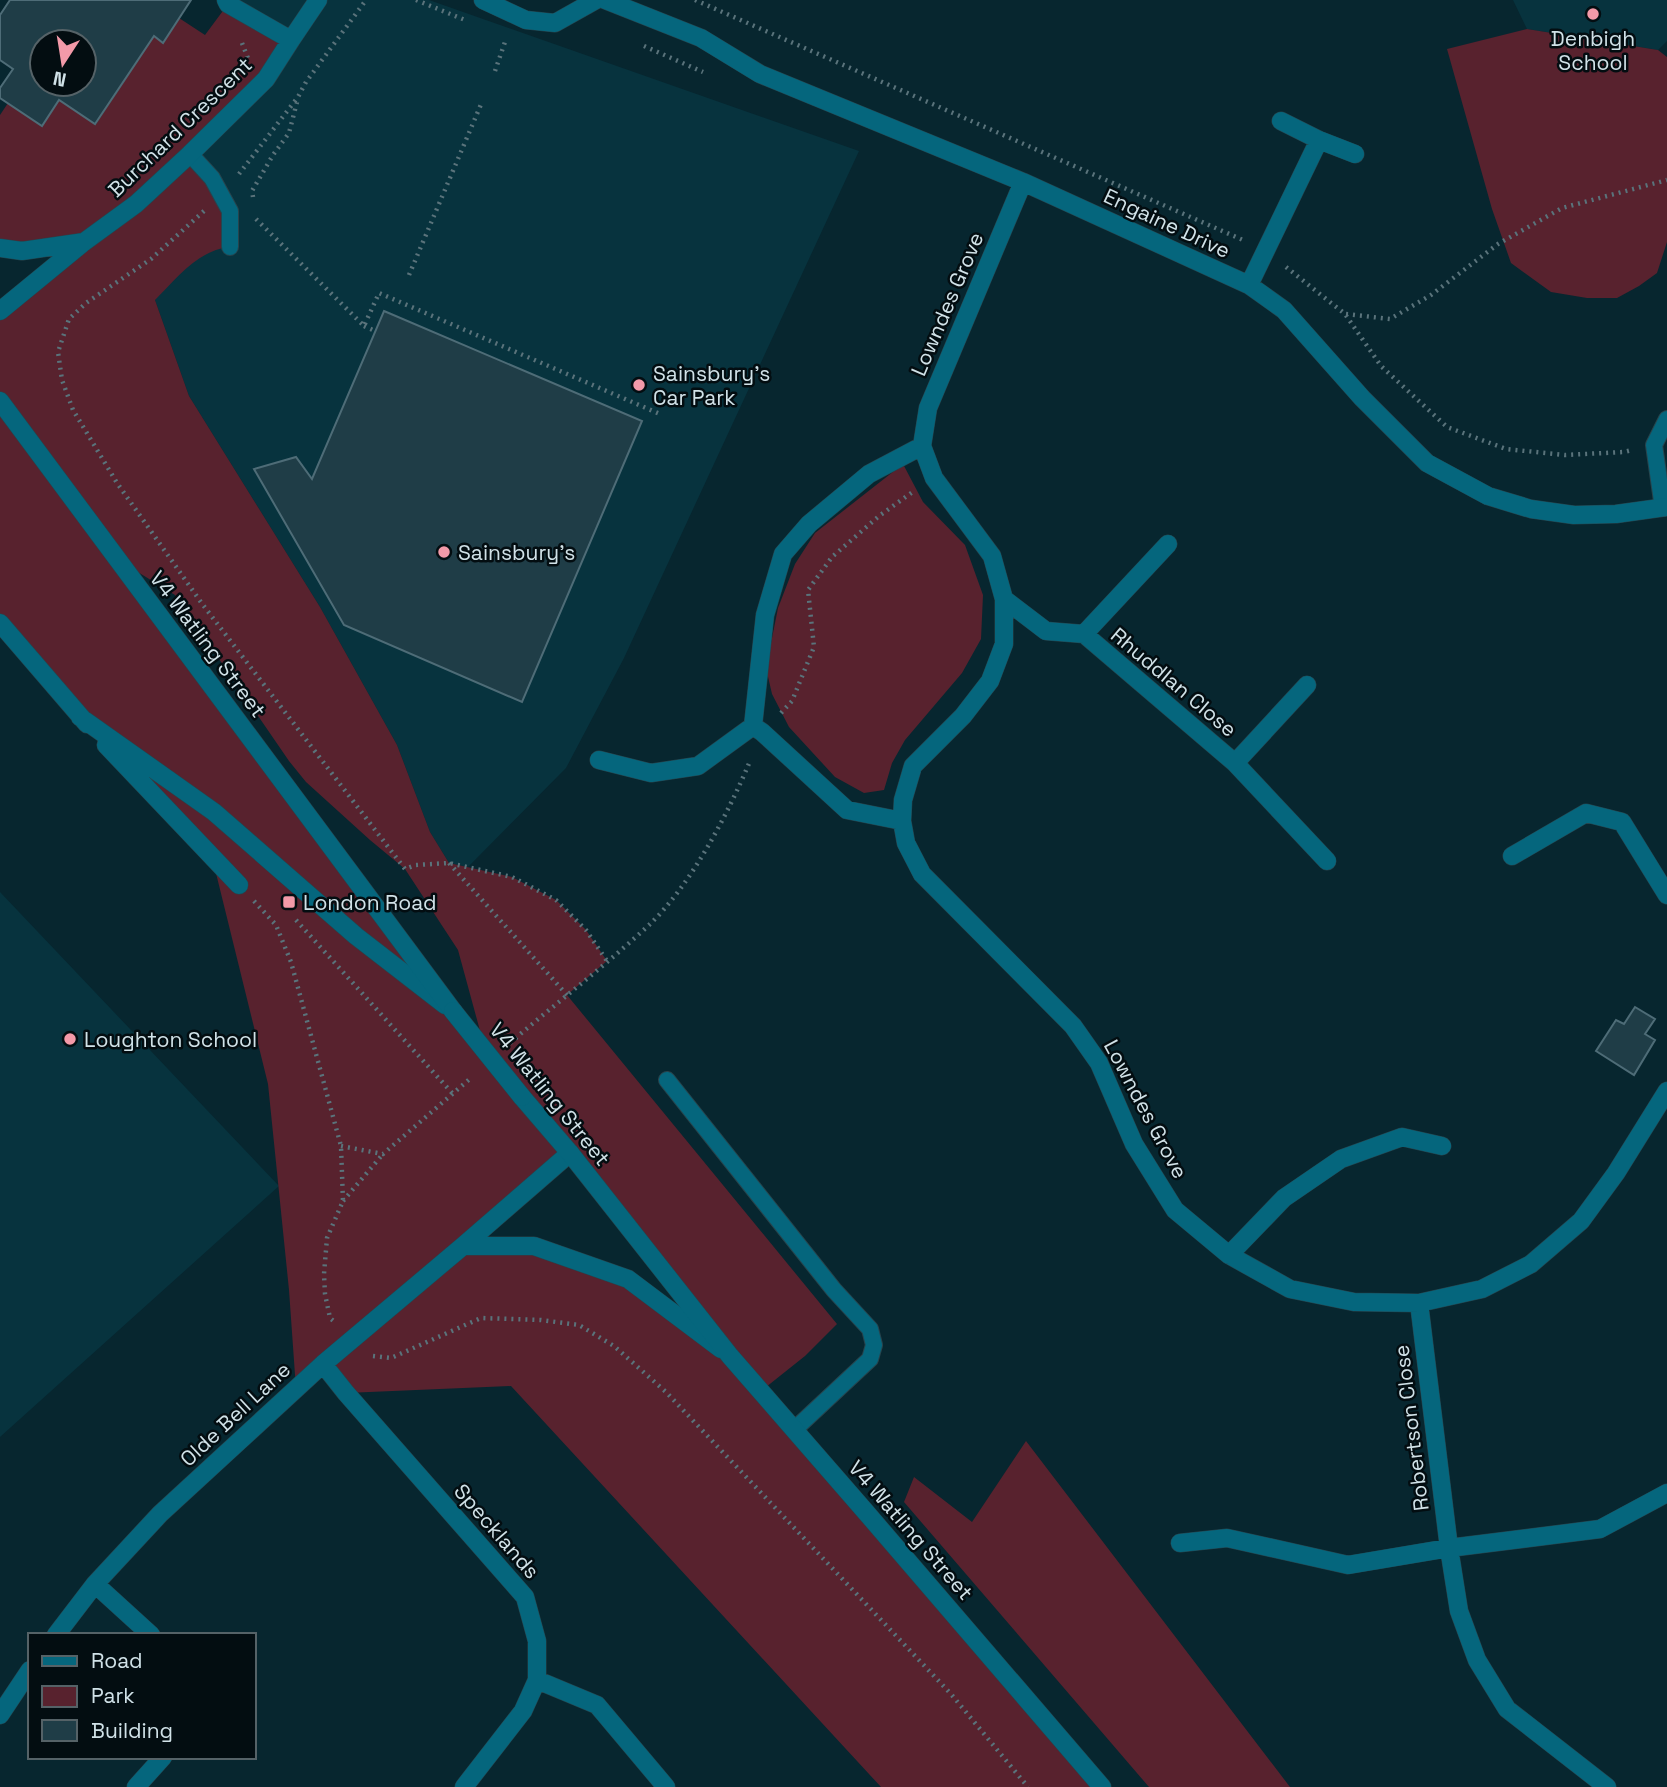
<svg xmlns="http://www.w3.org/2000/svg" width="1667" height="1787" viewBox="0 0 1667 1787" font-family="'Space Grotesk',sans-serif">
	<style>
		.built { fill: #07333e }
		.green { fill: #58222e; fill-rule: evenodd }
		.building { fill: #1f3d47; stroke: #4e6c77; stroke-width: 2; fill-rule: evenodd }
		.lines { fill: none; stroke-linecap: round; stroke-linejoin: round }
		.service-casing { stroke: #27444d; stroke-width: 18 }
		.minor-casing { stroke: #27444d; stroke-width: 19 }
		.tertiary-casing { stroke: #27444d; stroke-width: 19 }
		.path { stroke: #5a737b; stroke-width: 4.5; stroke-dasharray: 2 5; stroke-linecap: butt }
		.service { stroke: #05667d; stroke-width: 16 }
		.minor { stroke: #05667d; stroke-width: 18 }
		.tertiary { stroke: #05667d; stroke-width: 18 }
		.tertiary-bridge-casing { stroke: #27444d; stroke-width: 19; stroke-linecap: butt }
		.tertiary-bridge { stroke: #05667d; stroke-width: 18 }
		.poi-dot { fill: #f39aa9; stroke: #030d11; stroke-width: 2.5 }
		.labels { text-anchor: middle; dominant-baseline: central; stroke-width: 5; stroke-linejoin: round; paint-order: stroke }
		.poi-label { font-size: 21px; fill: #d1e2e8; stroke: #030d11; text-anchor: start }
		.street-label { font-size: 21px; fill: #d1e2e8; stroke: #030d11 }
	</style>
	<rect width="100%" height="100%" fill="#07262f"/>
	<path class="built" d="M 221,0 L 429,0 L 859,151 L 624,658 L 566,768 L 468,867 L 449,863 L 430,832 L 397,745 L 320,607 L 189,396 L 155,300 L 190,154 L 290,40 Z
		M 1513,0 L 1667,0 L 1667,41 L 1658,50 L 1527,29 Z
		M 0,892 L 279,1186 L 0,1437 Z"/>
	<path class="green" d="M 228,4 L 291,40 L 190,154 L 230,211 L 230,247 C 198,250 177,278 155,300 L 189,396 L 320,607 L 397,745 L 430,832 L 449,863 L 512,877 L 556,900 L 586,930 L 607,961 L 567,995 L 837,1324 L 805,1356 L 761,1391 L 1102,1787 L 881,1787 L 511,1386 L 346,1393 L 323,1364 L 296,1389 L 289,1290 L 268,1084 L 212,857 L 0,623 L 0,311 L 83,243 L 0,248 L 0,115 L 8,103 L 42,126 L 59,100 L 96,124 L 154,36 L 163,42 L 179,18 L 205,35 ZM 120,561 L 175,595 L 289,761 L 306,782 L 370,840 L 405,869 L 458,950 L 485,1049 ZM 570,1154 L 726,1353 L 628,1279 L 534,1246 L 464,1246 Z
		M 1527,29 L 1658,50 L 1667,57 L 1667,242 L 1657,273 L 1639,286 L 1617,298 L 1587,298 L 1551,292 L 1511,263 L 1492,209 L 1447,49 Z
		M 903,464 L 923,502 L 965,545 L 983,595 L 981,639 L 962,673 L 905,740 L 892,763 L 884,790 L 864,793 L 835,777 L 789,727 L 772,694 L 766,668 L 778,608 L 795,564 L 815,533 Z
		M 1026,1441 L 1290,1787 L 1149,1787 L 904,1502 L 914,1477 L 972,1522 Z"/>
	<path class="building" d="M 10,0 L 191,0 L 163,43 L 154,36 L 95,124 L 59,100 L 42,126 L 0,98 L 0,88 L 13,69 L 0,60 L 0,15 ZM 42,42 L 84,42 L 84,84 L 42,84 Z
		M 384,311 L 642,421 L 522,702 L 344,625 L 254,469 L 296,457 L 312,479 Z
		M 1635,1007 L 1655,1019 L 1645,1034 L 1655,1040 L 1634,1075 L 1596,1051 L 1616,1020 L 1624,1024 Z"/>
	<g class="lines">
		<defs>
			<path id="service" d="M 190,154 L 212,178 L 230,211 L 230,247
				M 1663,508 L 1654,445 L 1667,419
				M 667,1080 L 834,1290 L 870,1329 L 874,1345 L 870,1359 L 795,1429"/>
			<path id="minor" d="M 226,0 L 228,4 L 291,40
				M 483,0 L 526,20 L 555,23 L 596,0
				M 605,0 L 701,38 L 760,74 L 1023,182 L 1249,285 L 1284,310 L 1362,398 L 1427,463 L 1488,496 L 1531,509 L 1574,515 L 1616,514 L 1667,507
				M 1281,121 L 1319,140 L 1355,154
				M 1023,182 L 928,408 L 922,446 L 934,478 L 992,556 L 1004,599 L 1004,644 L 990,681 L 963,716 L 913,766 L 903,800 L 902,821 L 906,843 L 922,874 L 1073,1026 L 1099,1063 L 1134,1144 L 1175,1210 L 1229,1255 L 1290,1289 L 1354,1302 L 1419,1303 L 1482,1289 L 1531,1264 L 1581,1221 L 1616,1173 L 1667,1091
				M 0,248 L 22,251 L 84,242
				M 1249,285 L 1319,140
				M 0,311 L 84,242 L 136,204 L 190,154 L 266,79 L 291,40 L 318,0
				M 1004,599 L 1046,631 L 1084,634 L 1168,544
				M 0,623 L 87,724
				M 1084,634 L 1235,763 L 1307,685
				M 80,717 L 214,812 L 356,936 L 445,1005
				M 753,726 L 762,732 L 847,810 L 902,821
				M 106,745 L 239,885
				M 599,760 L 651,773 L 698,766 L 753,726 L 765,615 L 783,554 L 809,524 L 869,474 L 922,446
				M 1235,763 L 1327,861
				M 1512,856 L 1586,813 L 1622,822 L 1667,895
				M 463,1246 L 534,1246 L 628,1279 L 721,1349
				M 1229,1255 L 1284,1198 L 1341,1159 L 1402,1137 L 1442,1146
				M 1419,1303 L 1449,1548 L 1459,1611 L 1477,1660 L 1507,1709 L 1607,1787
				M 323,1364 L 346,1393 L 525,1597 L 537,1641 L 537,1680 L 523,1711 L 464,1787
				M 1180,1543 L 1227,1538 L 1348,1565 L 1449,1548 L 1600,1529 L 1667,1493
				M 95,1584 L 151,1635
				M 56,1635 L 95,1584 L 160,1514 L 323,1364 L 463,1246 L 570,1153
				M 537,1680 L 597,1705 L 666,1787
				M 0,1715 L 30,1670
				M 136,1787 L 163,1757"/>
			<path id="tertiary" d="M 0,401 L 453,1011
				M 522,1097 L 570,1153 L 730,1356 L 864,1510 L 1102,1787"/>
		</defs>
		<use href="#service" class="service-casing"/>
		<use href="#minor" class="minor-casing"/>
		<use href="#tertiary" class="tertiary-casing"/>
		<path class="path" d="M 416,0 L 465,20
			M 695,0 L 1243,240
			M 242,43 L 249,61
			M 644,46 L 703,72
			M 495,71 L 506,39
			M 239,174 L 298,97 L 306,82 L 366,0
			M 253,197 L 252,191 L 273,155 L 289,133 L 297,102
			M 204,211 L 151,259 L 86,303 L 69,319 L 58,352 L 62,380 L 73,410 L 117,483 L 203,605 L 405,869 L 416,865 L 449,863 L 512,877 L 556,900 L 586,930 L 607,961
			M 256,219 L 364,326 L 379,293 L 660,414
			M 1286,267 L 1345,314 L 1381,366 L 1447,427 L 1506,449 L 1565,455 L 1624,452 L 1632,450
			M 409,275 L 482,102
			M 1346,314 L 1390,319 L 1431,295 L 1498,244 L 1562,208 L 1667,180
			M 364,326 L 375,331
			M 781,713 L 792,701 L 814,647 L 808,590 L 832,557 L 879,516 L 914,491
			M 449,863 L 567,995
			M 254,901 L 276,925 L 291,962 L 341,1146 L 343,1201 L 327,1238 L 324,1274 L 325,1294 L 330,1318 L 336,1323
			M 296,920 L 453,1094
			M 510,1043 C 556,1003 605,966 649,925 C 691,885 728,814 750,761
			M 341,1146 L 383,1154 L 472,1077
			M 343,1201 L 383,1154
			M 373,1356 L 391,1358 L 481,1318 L 541,1320 L 579,1325 L 614,1346 L 666,1392 L 951,1694 L 1028,1787"/>
		<use href="#service" class="service"/>
		<use href="#minor" class="minor"/>
		<use href="#tertiary" class="tertiary"/>
		<defs>
			<path id="tertiary-bridge" d="M 453,1011 L 522,1097"/>
		</defs>
		<use href="#tertiary-bridge" class="tertiary-bridge-casing"/>
		<use href="#tertiary-bridge" class="tertiary-bridge"/>
	</g>
	<g class="poi-dot">
		<circle cx="1593" cy="14" r="7"/>
		<circle cx="639" cy="385" r="7"/>
		<circle cx="444" cy="552" r="7"/>
		<rect x="282" y="895" width="14" height="14" rx="3.5"/>
		<circle cx="70" cy="1039" r="7"/>
	</g>
	<g class="labels">
		<g class="poi-label">
			<text x="1593" y="38" text-anchor="middle">Denbigh<tspan x="1593" dy="24">School</tspan></text>
			<text x="653" y="373">Sainsbury's<tspan x="653" dy="24">Car Park</tspan></text>
			<text x="458" y="552">Sainsbury's</text>
			<text x="303" y="902">London Road</text>
			<text x="84" y="1039">Loughton School</text>
		</g>
		<g class="street-label">
			<text transform="translate(180 127) rotate(-44)">Burchard Crescent</text>
			<text transform="translate(1167 223) rotate(25)">Engaine Drive</text>
			<text transform="translate(947 304) rotate(-67)">Lowndes Grove</text>
			<text transform="translate(208 644) rotate(53)">V4 Watling Street</text>
			<text transform="translate(1174 682) rotate(40)">Rhuddlan Close</text>
			<text transform="translate(550 1094) rotate(51)">V4 Watling Street</text>
			<text transform="translate(1146 1109) rotate(62)">Lowndes Grove</text>
			<text transform="translate(235 1414) rotate(-43)">Olde Bell Lane</text>
			<text transform="translate(1411 1428) rotate(-97)">Robertson Close</text>
			<text transform="translate(911 1530) rotate(49)">V4 Watling Street</text>
			<text transform="translate(497 1531) rotate(49)">Specklands</text>
		</g>
	</g>
	<rect x="28" y="1633" width="228" height="126" fill="#030d11" stroke="#556267" stroke-width="2"/>
	<rect x="42" y="1656" width="35" height="10" fill="#05667d" stroke="#556267" stroke-width="2"/>
	<text x="91" y="1668" font-size="21" fill="#d1e2e8">Road</text>
	<rect x="42" y="1686" width="35" height="21" fill="#58222e" stroke="#556267" stroke-width="2"/>
	<text x="91" y="1703" font-size="21" fill="#d1e2e8">Park</text>
	<rect x="42" y="1720" width="35" height="21" fill="#1f3d47" stroke="#556267" stroke-width="2"/>
	<text x="91" y="1738" font-size="21" fill="#d1e2e8">Building</text>
	<g transform="translate(63 63) rotate(192)"><circle r="33" fill="#030d11" stroke="#556267" stroke-width="2"/>
	<path d="M0-5L12 26L0 18L-12 26Z" fill="#f39aa9"/>
	<text y="-10" font-size="19" font-weight="bold" text-anchor="middle" fill="#d1e2e8">N</text>
	</g>
</svg>
